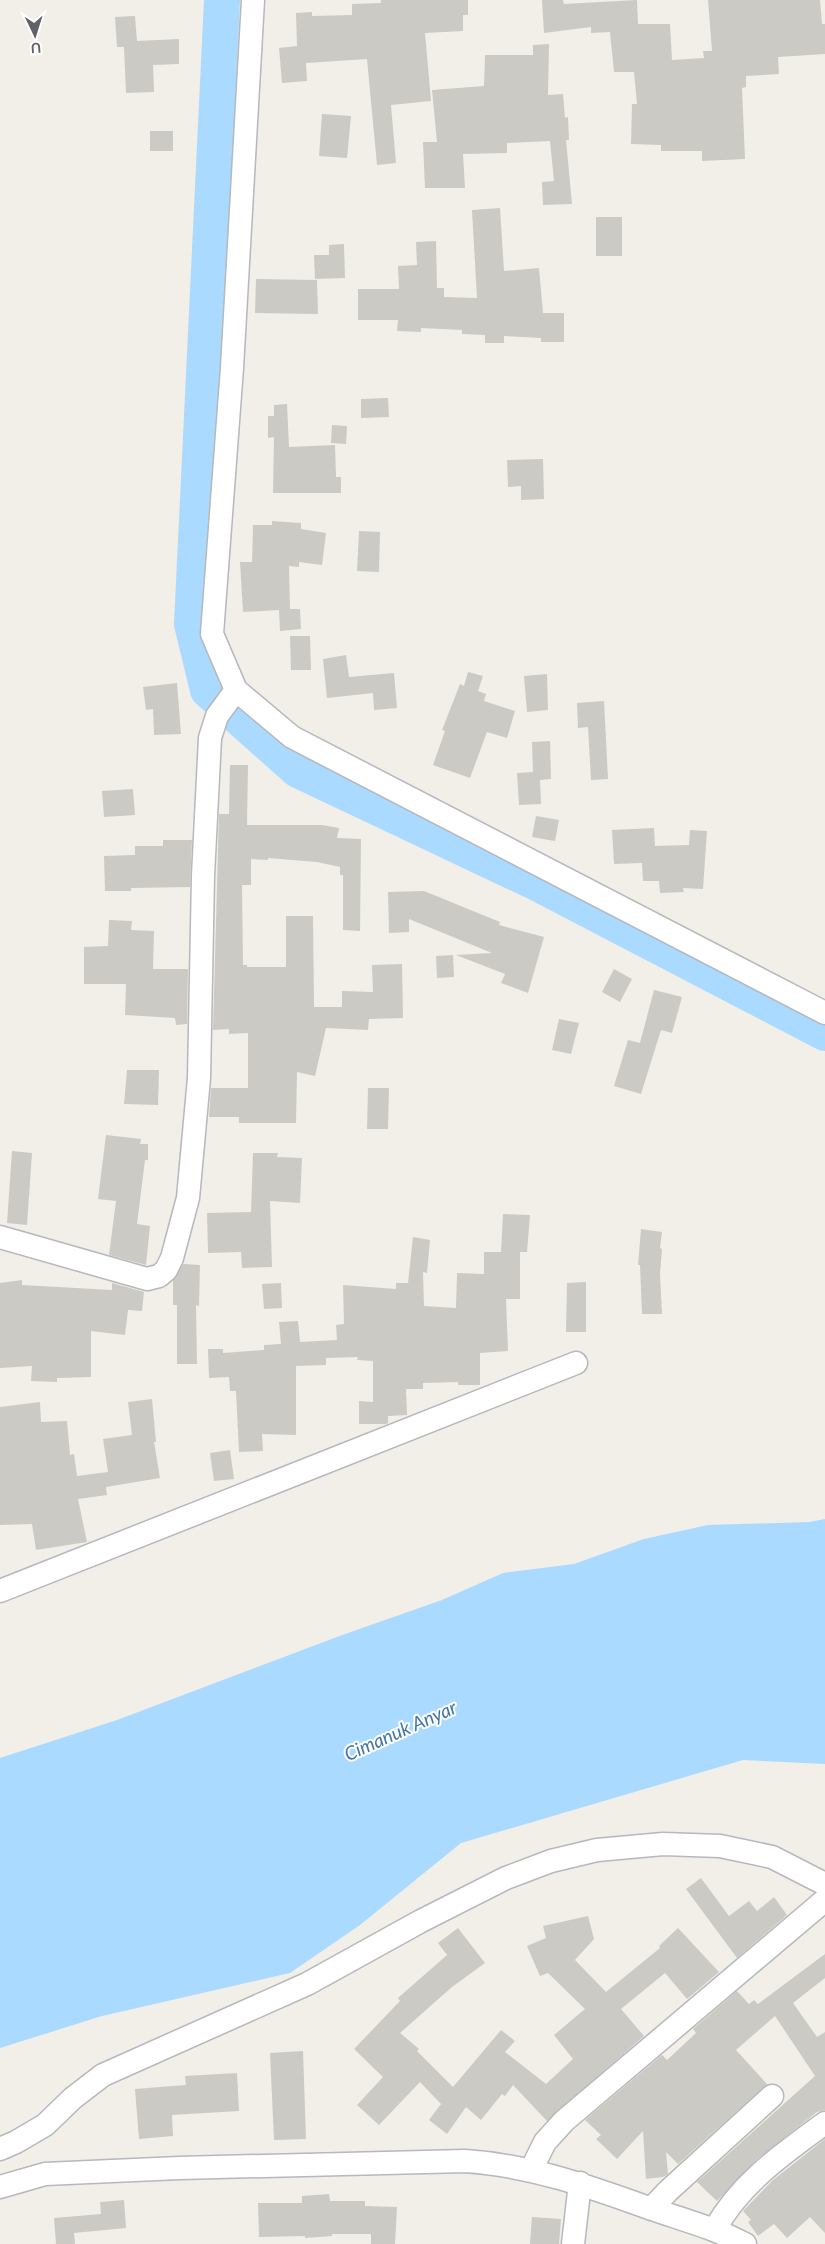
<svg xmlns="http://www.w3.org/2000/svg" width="825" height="2244" viewBox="0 0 825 2244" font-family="Lato,sans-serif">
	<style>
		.water { fill: #aadaff }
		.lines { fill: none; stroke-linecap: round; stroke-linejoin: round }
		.river { stroke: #aadaff; stroke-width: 36 }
		.building { fill: #cccac5 }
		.street-casing { stroke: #b5b8bc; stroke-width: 25 }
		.street { stroke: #fff; stroke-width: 22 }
		.labels { text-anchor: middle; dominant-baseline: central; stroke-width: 4; stroke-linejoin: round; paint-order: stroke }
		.water-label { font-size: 19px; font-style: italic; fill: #4174aa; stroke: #fff }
	</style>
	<rect width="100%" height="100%" fill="#f1efe8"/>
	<path class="water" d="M 825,1519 L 825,1764 L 743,1760 L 461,1843 L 360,1925 L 290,1973 L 102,2016 L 0,2048 L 0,1758 L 117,1720 L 345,1634 L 442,1600 L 503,1573 L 574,1564 L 644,1539 L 708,1525 L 809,1522 Z"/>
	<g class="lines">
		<path class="river" d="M 222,0 L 192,624 L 208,690 L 298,770 L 537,883 L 825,1033"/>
	</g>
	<path class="building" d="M 381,0 L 468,0 L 468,15 L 463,15 L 463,31 L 425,33 L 431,101 L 391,105 L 396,163 L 377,165 L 367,59 L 306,63 L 307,81 L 282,83 L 279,48 L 297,46 L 296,13 L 312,12 L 312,16 L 352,15 L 352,4 L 381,3 Z
		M 542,0 L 563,0 L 564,4 L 637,0 L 638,24 L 670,24 L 672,60 L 704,58 L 703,51 L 712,51 L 708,0 L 820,0 L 822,24 L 825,24 L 825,54 L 778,57 L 779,74 L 746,76 L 746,87 L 742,88 L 745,159 L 702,161 L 702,151 L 661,151 L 661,145 L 631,144 L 632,104 L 637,104 L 634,72 L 614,72 L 610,32 L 591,33 L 591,27 L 544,33 Z
		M 135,16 L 137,41 L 179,39 L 179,64 L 153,65 L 154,92 L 126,93 L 124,47 L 117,47 L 115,17 Z
		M 549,44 L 548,95 L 563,94 L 565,118 L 568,117 L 569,140 L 566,140 L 572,204 L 543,205 L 542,182 L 554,181 L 550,141 L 507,143 L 507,153 L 463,154 L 465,188 L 425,188 L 423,142 L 437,142 L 432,90 L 484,86 L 485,55 L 533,55 L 533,45 Z
		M 322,114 L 351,116 L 347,158 L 319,156 Z
		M 150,131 L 173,131 L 173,151 L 150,151 Z
		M 500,208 L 504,271 L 539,268 L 543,313 L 564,313 L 564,342 L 541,342 L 541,338 L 504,336 L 504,343 L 485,343 L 485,335 L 462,334 L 462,330 L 421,328 L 421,332 L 397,331 L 398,320 L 358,320 L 358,289 L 399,289 L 398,266 L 417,265 L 416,242 L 436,241 L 437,288 L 444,288 L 444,297 L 477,298 L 472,210 Z
		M 596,217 L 622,217 L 622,256 L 596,256 Z
		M 344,244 L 345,278 L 315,279 L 314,255 L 329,255 L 329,245 Z
		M 256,279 L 317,280 L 318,314 L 255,313 Z
		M 388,398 L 389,417 L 361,418 L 361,399 Z
		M 287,404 L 289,447 L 335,445 L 336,477 L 341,477 L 341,493 L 273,493 L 274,437 L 268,438 L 268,416 L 274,416 L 274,405 Z
		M 332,425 L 347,426 L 346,444 L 331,443 Z
		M 543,459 L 544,499 L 521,500 L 521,486 L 508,487 L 507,460 Z
		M 272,521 L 301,523 L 301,529 L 326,533 L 322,565 L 299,562 L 299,567 L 289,566 L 290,609 L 300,609 L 301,629 L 280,631 L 279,610 L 243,612 L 240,562 L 252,562 L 253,525 L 272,525 Z
		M 359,531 L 380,532 L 379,572 L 357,571 Z
		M 290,636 L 310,636 L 311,670 L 291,670 Z
		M 346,655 L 349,677 L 394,673 L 397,708 L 374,710 L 373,693 L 327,698 L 323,659 Z
		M 468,672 L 483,676 L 478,691 L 486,694 L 484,701 L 515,711 L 507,738 L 487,732 L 470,778 L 433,765 L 445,731 L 442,730 L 460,684 L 464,686 Z
		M 547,674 L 548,710 L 527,712 L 524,676 Z
		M 177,683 L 181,734 L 154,735 L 153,709 L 146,710 L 143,687 Z
		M 604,701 L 608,779 L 591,780 L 588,727 L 578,728 L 577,703 Z
		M 550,741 L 551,779 L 540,780 L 541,804 L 519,805 L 517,773 L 533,772 L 532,742 Z
		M 230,765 L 248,765 L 247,825 L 322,825 L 339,828 L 337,838 L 361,839 L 360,931 L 343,930 L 343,875 L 340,875 L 340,867 L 317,862 L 268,858 L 268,860 L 251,859 L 251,885 L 242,885 L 243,965 L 247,965 L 247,967 L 286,967 L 286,916 L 313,916 L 314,1007 L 342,1007 L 342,991 L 373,992 L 372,965 L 402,964 L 403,1018 L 369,1019 L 368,1030 L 326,1028 L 315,1076 L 297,1072 L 296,1123 L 239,1123 L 239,1117 L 209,1117 L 211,1088 L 248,1088 L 248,1033 L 229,1034 L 229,1029 L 213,1030 L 219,814 L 229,814 Z
		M 133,789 L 135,815 L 104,817 L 102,791 Z
		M 536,816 L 559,820 L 555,841 L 532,837 Z
		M 654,828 L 655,846 L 689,845 L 690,830 L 707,831 L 703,889 L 683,888 L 684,892 L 660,893 L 659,881 L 643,881 L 642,863 L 614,864 L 612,830 Z
		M 163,840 L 192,840 L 190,887 L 131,888 L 131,891 L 105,891 L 104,856 L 135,855 L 135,846 L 163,846 Z
		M 424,891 L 500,922 L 499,925 L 544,937 L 528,993 L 501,983 L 505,974 L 456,955 L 492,953 L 409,919 L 409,932 L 389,933 L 388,892 Z
		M 109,920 L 132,921 L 131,930 L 154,931 L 153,969 L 188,969 L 187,1024 L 176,1025 L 175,1018 L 125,1015 L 126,984 L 84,984 L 84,947 L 108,946 Z
		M 453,955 L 454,977 L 437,978 L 436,956 Z
		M 614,969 L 632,979 L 620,1002 L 602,992 Z
		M 654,990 L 682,997 L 672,1033 L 661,1030 L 641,1094 L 614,1086 L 628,1040 L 640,1043 Z
		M 559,1019 L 579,1023 L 571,1054 L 552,1050 Z
		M 127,1070 L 159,1070 L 158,1105 L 124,1104 Z
		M 368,1088 L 389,1088 L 388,1129 L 367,1129 Z
		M 106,1135 L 141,1139 L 140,1144 L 148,1144 L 148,1160 L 145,1160 L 137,1224 L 150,1226 L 146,1265 L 109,1255 L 116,1201 L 98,1199 Z
		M 12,1151 L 32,1153 L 27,1225 L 7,1223 Z
		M 253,1153 L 278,1153 L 277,1157 L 302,1158 L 300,1203 L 270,1201 L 272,1267 L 242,1268 L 241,1252 L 208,1253 L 207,1213 L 251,1212 Z
		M 503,1214 L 530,1215 L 527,1252 L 520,1252 L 520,1299 L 506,1299 L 508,1351 L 480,1353 L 480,1385 L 458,1385 L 458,1382 L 423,1383 L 423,1389 L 406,1389 L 407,1415 L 388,1416 L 388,1423 L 386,1424 L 359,1424 L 359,1401 L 373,1402 L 373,1361 L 357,1360 L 358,1357 L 326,1358 L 326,1365 L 296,1366 L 296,1435 L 262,1434 L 263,1451 L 239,1452 L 236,1391 L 230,1391 L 229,1377 L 209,1378 L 208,1349 L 223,1349 L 223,1353 L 264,1350 L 264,1345 L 281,1344 L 279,1322 L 298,1321 L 300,1342 L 337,1340 L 336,1325 L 344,1324 L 343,1285 L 396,1289 L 396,1283 L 408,1283 L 413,1237 L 430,1240 L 427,1273 L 423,1272 L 424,1306 L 456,1308 L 457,1273 L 484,1274 L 484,1252 L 501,1252 Z
		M 641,1229 L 662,1232 L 660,1248 L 662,1249 L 660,1274 L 662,1314 L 642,1314 L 640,1265 L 638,1265 Z
		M 183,1264 L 200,1265 L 199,1306 L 196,1305 L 197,1364 L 177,1364 L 177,1305 L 173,1305 L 173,1281 Z
		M 22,1280 L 22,1285 L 112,1290 L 112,1283 L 144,1292 L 142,1311 L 128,1310 L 125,1335 L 91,1331 L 91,1377 L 57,1378 L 57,1382 L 31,1381 L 32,1366 L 0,1368 L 0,1283 Z
		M 586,1282 L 586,1332 L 566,1332 L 567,1283 Z
		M 281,1283 L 282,1308 L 264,1309 L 262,1284 Z
		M 152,1399 L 156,1442 L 154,1442 L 160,1478 L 106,1487 L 107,1495 L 78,1499 L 87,1542 L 36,1550 L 32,1524 L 0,1525 L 0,1407 L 40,1402 L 41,1422 L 67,1421 L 70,1455 L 74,1454 L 77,1476 L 108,1472 L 103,1439 L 132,1435 L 128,1402 Z
		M 230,1450 L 234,1479 L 214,1481 L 210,1453 Z
		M 701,1878 L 729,1916 L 749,1901 L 757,1911 L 774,1897 L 787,1915 L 737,1958 L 686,1889 Z
		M 588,1916 L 594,1939 L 575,1960 L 606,1992 L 660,1948 L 659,1946 L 678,1928 L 719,1972 L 687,1999 L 665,1973 L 621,2009 L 644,2036 L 547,2121 L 513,2085 L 505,2096 L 502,2094 L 481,2120 L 466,2107 L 447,2134 L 429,2120 L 441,2104 L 420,2082 L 379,2125 L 357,2105 L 383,2077 L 354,2049 L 400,2001 L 398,1998 L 447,1955 L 438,1943 L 458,1928 L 485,1963 L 452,1987 L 400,2033 L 419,2049 L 417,2051 L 453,2087 L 501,2030 L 515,2041 L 505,2052 L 546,2084 L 573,2059 L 554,2035 L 585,2009 L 548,1973 L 540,1976 L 527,1946 L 546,1938 L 543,1926 Z
		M 825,1954 L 825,1978 L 793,2003 L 817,2037 L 825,2032 L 825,2110 L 817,2112 L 756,2160 L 717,2201 L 697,2182 L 815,2076 L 775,2016 L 736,2050 L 767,2084 L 678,2164 L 666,2152 L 668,2174 L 663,2177 L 646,2179 L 643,2131 L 617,2159 L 596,2139 L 601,2135 L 585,2120 L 662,2055 L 667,2060 L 696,2033 L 693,2029 L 737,1991 L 749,2004 L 754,2000 L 758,2004 Z
		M 303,2051 L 306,2139 L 274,2140 L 270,2053 Z
		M 237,2073 L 239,2111 L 172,2115 L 173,2136 L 139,2139 L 135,2089 L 186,2085 L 185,2076 Z
		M 825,2139 L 825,2233 L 810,2217 L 787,2238 L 774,2224 L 758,2236 L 748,2222 L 751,2220 L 743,2211 L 773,2180 Z
		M 329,2194 L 330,2201 L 365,2201 L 365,2206 L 397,2207 L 395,2244 L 371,2244 L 371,2234 L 332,2234 L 332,2236 L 305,2238 L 305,2236 L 259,2237 L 258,2203 L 302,2203 L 302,2196 Z
		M 124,2200 L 126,2228 L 74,2233 L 75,2244 L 56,2244 L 54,2218 L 101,2214 L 100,2202 Z
		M 532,2217 L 561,2219 L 559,2244 L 530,2244 Z"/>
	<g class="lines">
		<defs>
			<path id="street" d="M 253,0 L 232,368 L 212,634 L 236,690 L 292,737 L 825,1013
				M 0,1237 L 147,1279 L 159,1276 L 166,1270 L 172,1258 L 188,1198 L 199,1078 L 203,876 L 210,738 L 217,716 L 236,690
				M 0,1591 L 576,1363
				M 0,2149 L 16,2142 L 45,2125 L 73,2098 L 103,2075 L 307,1984 L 421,1921 L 506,1878 L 551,1861 L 597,1850 L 663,1844 L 720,1846 L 772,1857 L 825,1884
				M 531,2170 L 545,2142 L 564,2121 L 825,1900
				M 0,2187 L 45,2174 L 179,2168 L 465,2161 C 529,2165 588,2186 649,2208 C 683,2220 712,2227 745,2244
				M 651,2209 L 668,2191 L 772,2096
				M 715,2229 C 740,2183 784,2153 825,2123
				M 573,2244 L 580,2183"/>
		</defs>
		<use href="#street" class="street-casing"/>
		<use href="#street" class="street"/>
	</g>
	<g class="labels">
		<g class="water-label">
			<text transform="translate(400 1730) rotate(-24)">Cimanuk Anyar</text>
		</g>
	</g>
	<g transform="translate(35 35) rotate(176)" stroke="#ffffff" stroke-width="4" paint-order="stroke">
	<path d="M0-4L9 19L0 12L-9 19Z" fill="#5f6368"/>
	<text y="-8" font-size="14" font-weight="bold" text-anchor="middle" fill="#5f6368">U</text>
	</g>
</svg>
